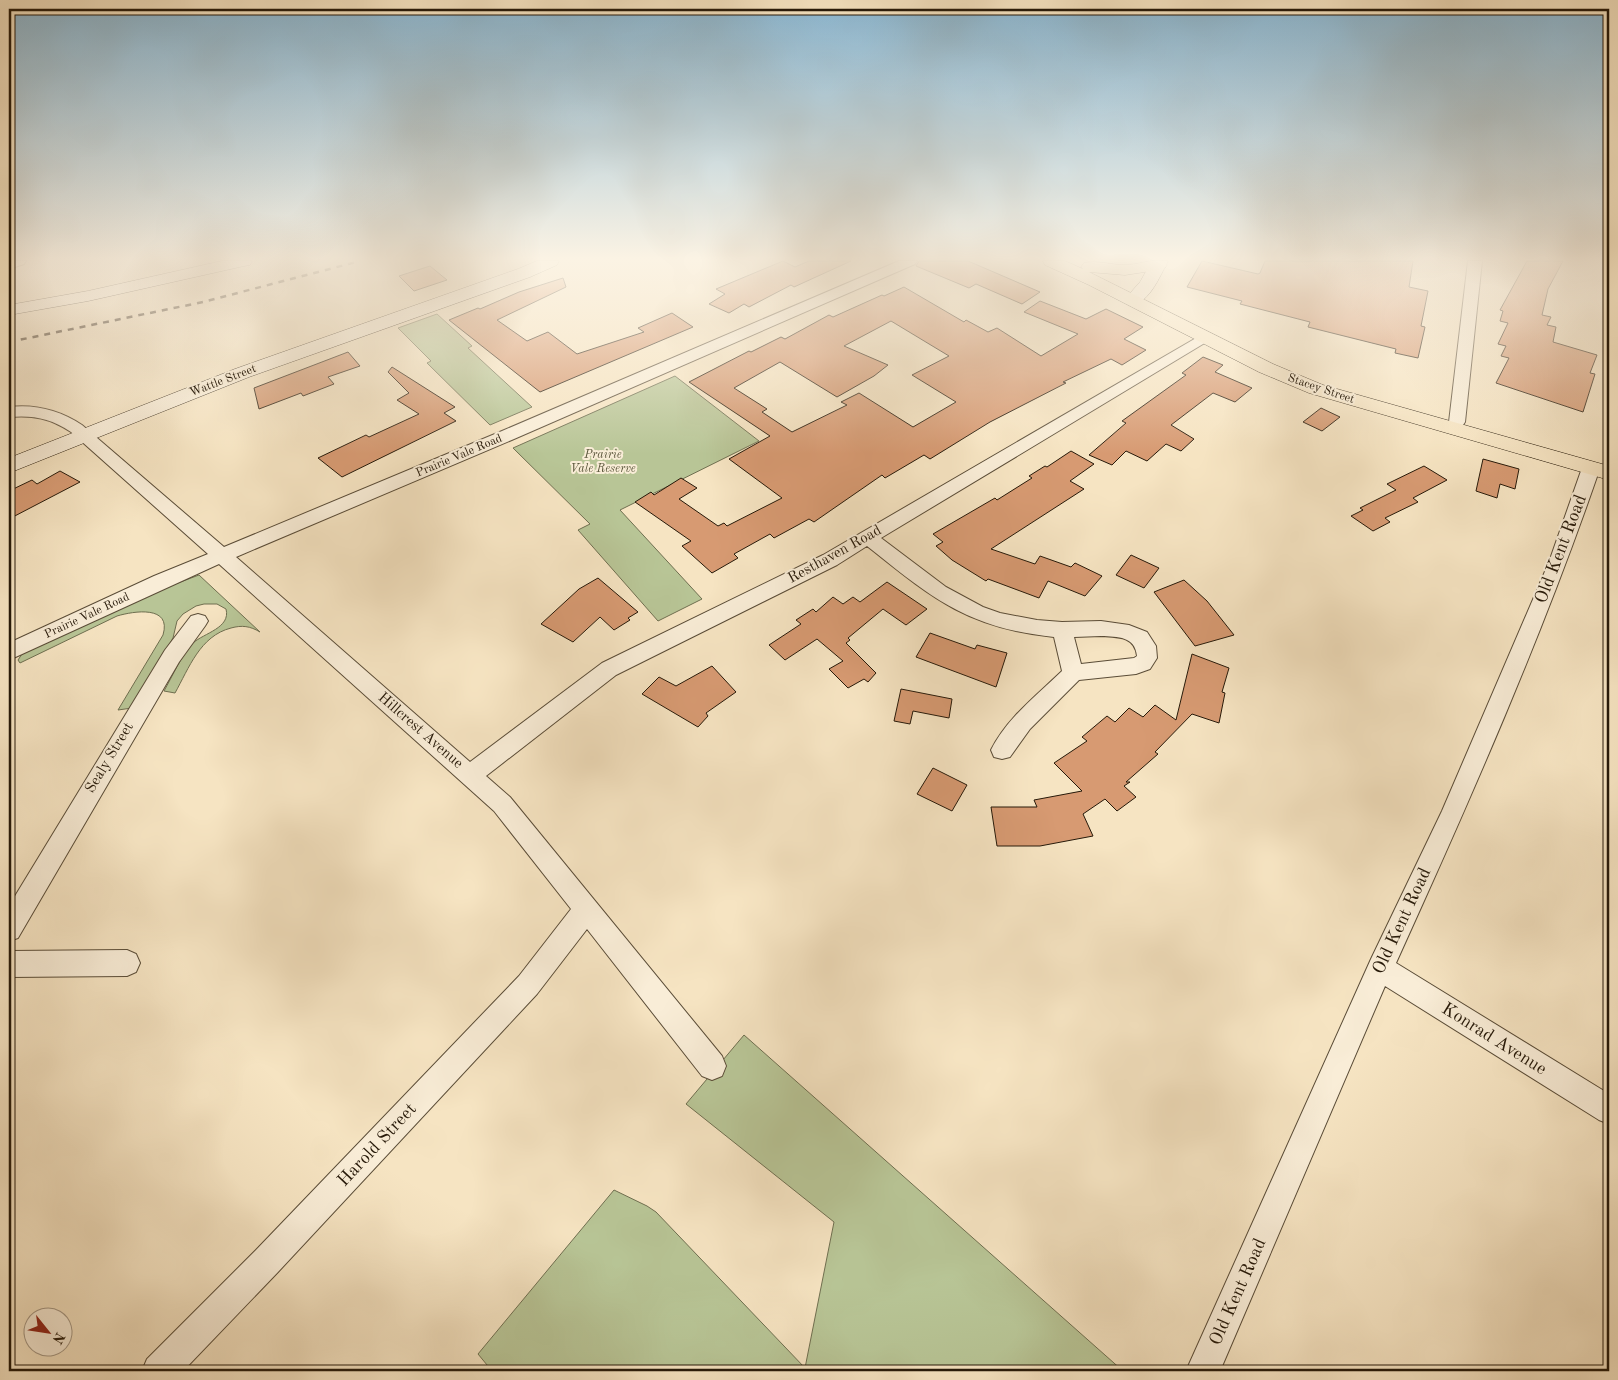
<svg xmlns="http://www.w3.org/2000/svg" width="1618" height="1380" viewBox="0 0 1618 1380" font-family="'Old Standard TT',serif">
	<style>
		.green { fill: #b8c596; stroke: #6f6f50 }
		.building { fill: #d79a72; stroke: #261909; fill-rule: evenodd }
		.lines { fill: none; stroke-linecap: round; stroke-linejoin: round }
		.street-casing { stroke: #5a4c37; stroke-width: 2 }
		.secondary-casing { stroke: #261909; stroke-width: 1 }
		.highway-casing { stroke: #261909; stroke-width: 1 }
		.street { fill: #f9edd7; fill-rule: evenodd }
		.secondary { fill: #f9edd7; fill-rule: evenodd }
		.highway { fill: #f6e4c2; fill-rule: evenodd }
		.rail { stroke: #261909; stroke-width: 2.5; stroke-dasharray: 6 6; stroke-linecap: butt }
		.labels { text-anchor: middle; dominant-baseline: central; stroke-width: 4; stroke-linejoin: round; paint-order: stroke }
		.far-street-label { font-size: 12px; fill: #261909; stroke: #f9edd7 }
		.far-park-label { font-size: 12px; font-style: italic; fill: #59553a; stroke: #f9edd7 }
		.street-label { font-size: 15px; fill: #261909; stroke: #f9edd7 }
		.near-street-label { font-size: 18px; fill: #261909; stroke: #f9edd7 }
	</style>
	<rect width="100%" height="100%" fill="#f6e4c2"/>
	<filter id="stains"><feTurbulence type="fractalNoise" baseFrequency=".004" numOctaves="4"/><feColorMatrix values="0 0 0 0 .2 0 0 0 0 .09 0 0 0 0 .02 0 0 0 .5 -.17"/></filter>
	<radialGradient id="worn" r=".72"><stop offset=".6" stop-color="#630" stop-opacity="0"/><stop offset="1" stop-color="#630" stop-opacity=".3"/></radialGradient>
	<path class="green" d="M 437,314 L 472,346 L 468,348 L 532,407 L 490,425 L 427,363 L 431,361 L 398,328 Z
		M 675,376 L 759,441 L 620,510 L 702,599 L 658,621 L 578,530 L 590,524 L 513,448 Z
		M 199,575 L 260,632 C 250,626 242,625 231,628 C 200,636 189,668 175,693 L 164,691 C 172,677 182,654 193,643 C 204,633 231,628 226,609 L 217,604 L 204,604 L 196,606 L 183,614 L 177,621 L 173,638 L 132,708 L 118,710 L 163,635 C 172,605 134,611 117,616 L 20,663 L 18,660 L 22,654 L 159,590 Z
		M 744,1035 L 1123,1371 L 492,1371 L 478,1354 L 614,1190 L 647,1206 L 656,1212 L 805,1368 L 834,1222 L 686,1104 Z"/>
	<path class="building" d="M 783,261 L 795,267 L 809,261 L 851,261 L 794,287 L 791,285 L 749,307 L 744,304 L 729,313 L 709,304 L 725,294 L 716,289 Z
		M 919,261 L 968,261 L 1040,292 L 1022,304 L 976,284 L 969,288 L 916,266 Z
		M 1202,261 L 1258,274 L 1260,273 L 1265,261 L 1413,261 L 1409,287 L 1428,291 L 1421,326 L 1425,327 L 1418,358 L 1395,353 L 1396,349 L 1308,327 L 1310,322 L 1240,304 L 1242,301 L 1187,287 Z
		M 1527,261 L 1563,261 L 1548,289 L 1542,315 L 1551,317 L 1547,325 L 1556,327 L 1553,342 L 1597,355 L 1590,373 L 1595,374 L 1583,412 L 1496,383 L 1509,358 L 1501,356 L 1506,346 L 1498,344 L 1508,323 L 1500,321 L 1503,311 L 1500,310 Z
		M 430,266 L 447,280 L 414,291 L 399,276 Z
		M 563,278 L 566,287 L 497,320 L 527,341 L 548,332 L 577,354 L 644,332 L 638,328 L 672,313 L 693,327 L 540,392 L 449,320 L 478,308 L 480,309 L 519,292 Z
		M 904,287 L 964,322 L 966,320 L 988,332 L 997,328 L 1041,356 L 1078,334 L 1024,312 L 1040,301 L 1086,319 L 1106,309 L 1143,327 L 1124,339 L 1146,350 L 1122,365 L 1111,359 L 1063,382 L 1066,383 L 990,422 L 930,459 L 924,455 L 885,478 L 882,475 L 814,522 L 809,519 L 774,538 L 770,534 L 734,554 L 738,558 L 712,573 L 682,546 L 691,541 L 635,502 L 651,492 L 654,495 L 681,478 L 697,488 L 679,499 L 718,526 L 724,523 L 727,526 L 782,498 L 729,459 L 770,436 L 689,382 L 749,351 L 751,352 L 781,337 L 785,339 L 829,315 L 833,317 L 882,295 L 884,296 ZM 891,321 L 949,356 L 912,375 L 956,402 L 913,427 L 859,393 L 841,402 L 847,405 L 792,432 L 762,412 L 767,409 L 734,388 L 780,362 L 837,397 L 874,376 L 888,365 L 844,346 Z
		M 348,352 L 360,366 L 328,377 L 334,384 L 303,396 L 301,393 L 259,409 L 254,388 Z
		M 1203,357 L 1223,365 L 1215,372 L 1252,388 L 1235,402 L 1213,393 L 1171,425 L 1194,439 L 1181,451 L 1166,444 L 1147,461 L 1126,451 L 1112,465 L 1089,455 L 1126,423 L 1122,421 L 1186,375 L 1182,373 Z
		M 392,367 L 455,407 L 444,413 L 456,421 L 342,477 L 318,458 L 366,435 L 369,437 L 419,414 L 397,400 L 409,393 L 388,372 Z
		M 1321,408 L 1340,417 L 1322,431 L 1303,422 Z
		M 1071,451 L 1094,464 L 1070,481 L 1084,489 L 991,549 L 1035,564 L 1040,556 L 1071,567 L 1075,563 L 1102,576 L 1085,596 L 1048,581 L 1039,598 L 988,579 L 986,581 L 952,560 L 936,546 L 943,542 L 933,534 L 995,498 L 997,500 L 1032,478 L 1029,476 L 1045,466 L 1047,467 Z
		M 1483,459 L 1519,469 L 1515,489 L 1500,484 L 1497,498 L 1476,491 Z
		M 1424,466 L 1447,480 L 1413,498 L 1418,502 L 1385,518 L 1390,522 L 1373,531 L 1351,516 L 1363,510 L 1360,508 L 1396,490 L 1387,484 Z
		M 60,471 L 80,482 L 9,519 L 9,491 L 32,480 L 37,484 Z
		M 1131,555 L 1159,568 L 1144,588 L 1116,575 Z
		M 598,578 L 638,612 L 628,618 L 630,620 L 614,630 L 600,617 L 573,642 L 541,624 L 579,589 Z
		M 1184,580 L 1207,601 L 1234,635 L 1195,646 L 1154,592 Z
		M 887,582 L 927,609 L 906,625 L 883,609 L 848,638 L 850,640 L 846,643 L 876,673 L 868,682 L 864,679 L 848,688 L 829,669 L 843,661 L 817,639 L 785,660 L 769,645 L 801,624 L 796,620 L 813,609 L 816,612 L 833,597 L 843,604 L 853,597 L 860,602 Z
		M 930,633 L 975,649 L 977,645 L 1007,653 L 996,687 L 916,657 Z
		M 1192,654 L 1229,668 L 1222,692 L 1225,693 L 1219,723 L 1192,714 L 1155,752 L 1158,754 L 1126,782 L 1130,782 L 1124,786 L 1136,797 L 1117,811 L 1105,799 L 1083,814 L 1093,836 L 1040,846 L 997,846 L 991,807 L 1037,807 L 1034,800 L 1082,791 L 1054,763 L 1087,741 L 1082,737 L 1107,716 L 1115,722 L 1129,708 L 1143,717 L 1155,705 L 1176,720 Z
		M 712,666 L 736,692 L 706,713 L 708,716 L 698,727 L 642,694 L 659,677 L 676,686 Z
		M 901,689 L 952,699 L 949,718 L 913,711 L 910,724 L 894,721 Z
		M 933,768 L 967,785 L 952,811 L 917,794 Z"/>
	<g class="lines">
		<defs>
			<path id="street" d="M 9,261 L 26,261 L 24,264 L 9,269 Z
				M 899,261 L 917,261 L 915,264 L 514,439 L 236,557 L 470,762 L 602,663 L 823,555 L 1203,334 L 1208,335 L 1210,338 L 1208,341 L 881,538 L 946,587 L 983,607 L 1000,613 L 1037,620 L 1062,622 L 1101,621 L 1129,625 L 1147,632 L 1156,646 L 1157,658 L 1150,669 L 1136,674 L 1079,680 L 1030,729 L 1010,757 L 1002,759 L 994,757 L 991,750 C 1007,718 1037,695 1062,671 L 1054,637 C 967,628 932,598 867,546 L 837,565 L 616,675 L 486,776 L 510,797 L 722,1056 L 726,1066 L 722,1076 L 712,1080 L 702,1076 L 587,929 L 537,994 L 278,1272 L 183,1371 L 142,1371 L 147,1359 L 256,1250 L 519,976 L 571,909 L 494,811 L 219,564 L 9,660 L 9,643 L 154,576 L 208,554 L 71,432 C 50,418 33,415 9,417 L 9,407 C 36,404 59,410 82,425 L 224,547 L 502,431 ZM 1101,636 C 1118,637 1135,636 1137,656 L 1134,658 L 1081,664 L 1074,637 Z
				M 1468,261 L 1482,261 L 1465,422 L 1463,425 L 1451,425 L 1449,422 Z
				M 1591,463 L 1597,464 L 1600,468 C 1542,637 1470,800 1396,963 L 1609,1094 L 1609,1124 L 1599,1120 L 1385,986 L 1220,1371 L 1186,1371 L 1371,959 L 1442,811 L 1549,562 L 1582,468 L 1585,464 Z
				M 198,614 L 205,616 L 208,621 L 205,626 L 179,662 L 18,938 L 9,941 L 9,906 L 165,650 L 191,616 Z
				M 127,950 L 136,954 L 140,963 L 136,972 L 127,976 L 9,977 L 9,951 Z"/>
			<path id="secondary" d="M 222,261 L 252,261 L 250,265 L 244,266 L 88,301 L 9,315 L 9,305 L 88,291 Z
				M 537,261 L 559,261 L 557,265 L 530,277 L 249,377 L 9,473 L 9,458 L 235,369 L 518,269 Z
				M 1152,261 L 1168,261 C 1160,276 1147,309 1127,304 L 1124,300 L 1140,282 Z"/>
			<path id="highway" d="M 1043,261 L 1065,261 L 1083,269 L 1081,267 L 1084,263 C 1097,260 1111,265 1124,265 C 1138,265 1150,259 1164,261 L 1167,265 L 1164,269 L 1125,275 L 1089,272 L 1273,364 L 1323,385 L 1609,466 L 1609,480 L 1309,393 L 1259,372 L 1089,285 L 1045,265 Z"/>
		</defs>
		<use href="#street" class="street-casing"/>
		<use href="#secondary" class="secondary-casing"/>
		<use href="#highway" class="highway-casing"/>
		<use href="#street" class="street"/>
		<use href="#secondary" class="secondary"/>
		<use href="#highway" class="highway"/>
		<path class="rail" d="M 9,342 L 203,302 L 360,261"/>
	</g>
	<linearGradient id="sky" x2="0" y2="1"><stop stop-color="#8ab8d4"/><stop offset="0.57" stop-color="#fbf3e4"/><stop offset="1" stop-color="#fbf3e4" stop-opacity="0"/></linearGradient>
	<rect width="1618" height="454" fill="url(#sky)"/>
	<g class="labels">
		<g class="far-street-label">
			<text transform="translate(223 381) rotate(-21)">Wattle Street</text>
			<text transform="translate(1321 389) rotate(19)">Stacey Street</text>
			<text transform="translate(459 456) rotate(-23)">Prairie Vale Road</text>
			<text transform="translate(87 616) rotate(-25)">Prairie Vale Road</text>
		</g>
		<g class="far-park-label">
			<text x="603" y="455">Prairie<tspan x="603" dy="14">Vale Reserve</tspan></text>
		</g>
		<g class="street-label">
			<text transform="translate(835 555) rotate(-29)">Resthaven Road</text>
			<text transform="translate(420 731) rotate(41)">Hillcrest Avenue</text>
			<text transform="translate(110 758) rotate(-59)">Sealy Street</text>
		</g>
		<g class="near-street-label">
			<text transform="translate(1561 549) rotate(-69)">Old Kent Road</text>
			<text transform="translate(1402 921) rotate(-65)">Old Kent Road</text>
			<text transform="translate(1494 1039) rotate(32)">Konrad Avenue</text>
			<text transform="translate(377 1145) rotate(-47)">Harold Street</text>
			<text transform="translate(1238 1292) rotate(-66)">Old Kent Road</text>
		</g>
	</g>
	<rect width="1618" height="1380" fill="none" stroke="#f6e4c2" stroke-width="30"/>
	<rect x="10" y="10" width="1598" height="1360" fill="none" stroke="#261909" stroke-width="2.5"/>
	<rect x="15" y="15" width="1588" height="1350" fill="none" stroke="#261909"/>
	<g transform="translate(48 1332) rotate(120)"><circle r="24" fill="#f9edd7" stroke="#a59885"/>
	<path d="M0-4L9 19L0 12L-9 19Z" fill="#8f2418"/>
	<text y="-8" font-size="14" font-weight="bold" text-anchor="middle" fill="#261909">N</text>
	</g>
	<rect width="100%" height="100%" filter="url(#stains)"/>
	<rect width="100%" height="100%" fill="url(#worn)"/>
</svg>
